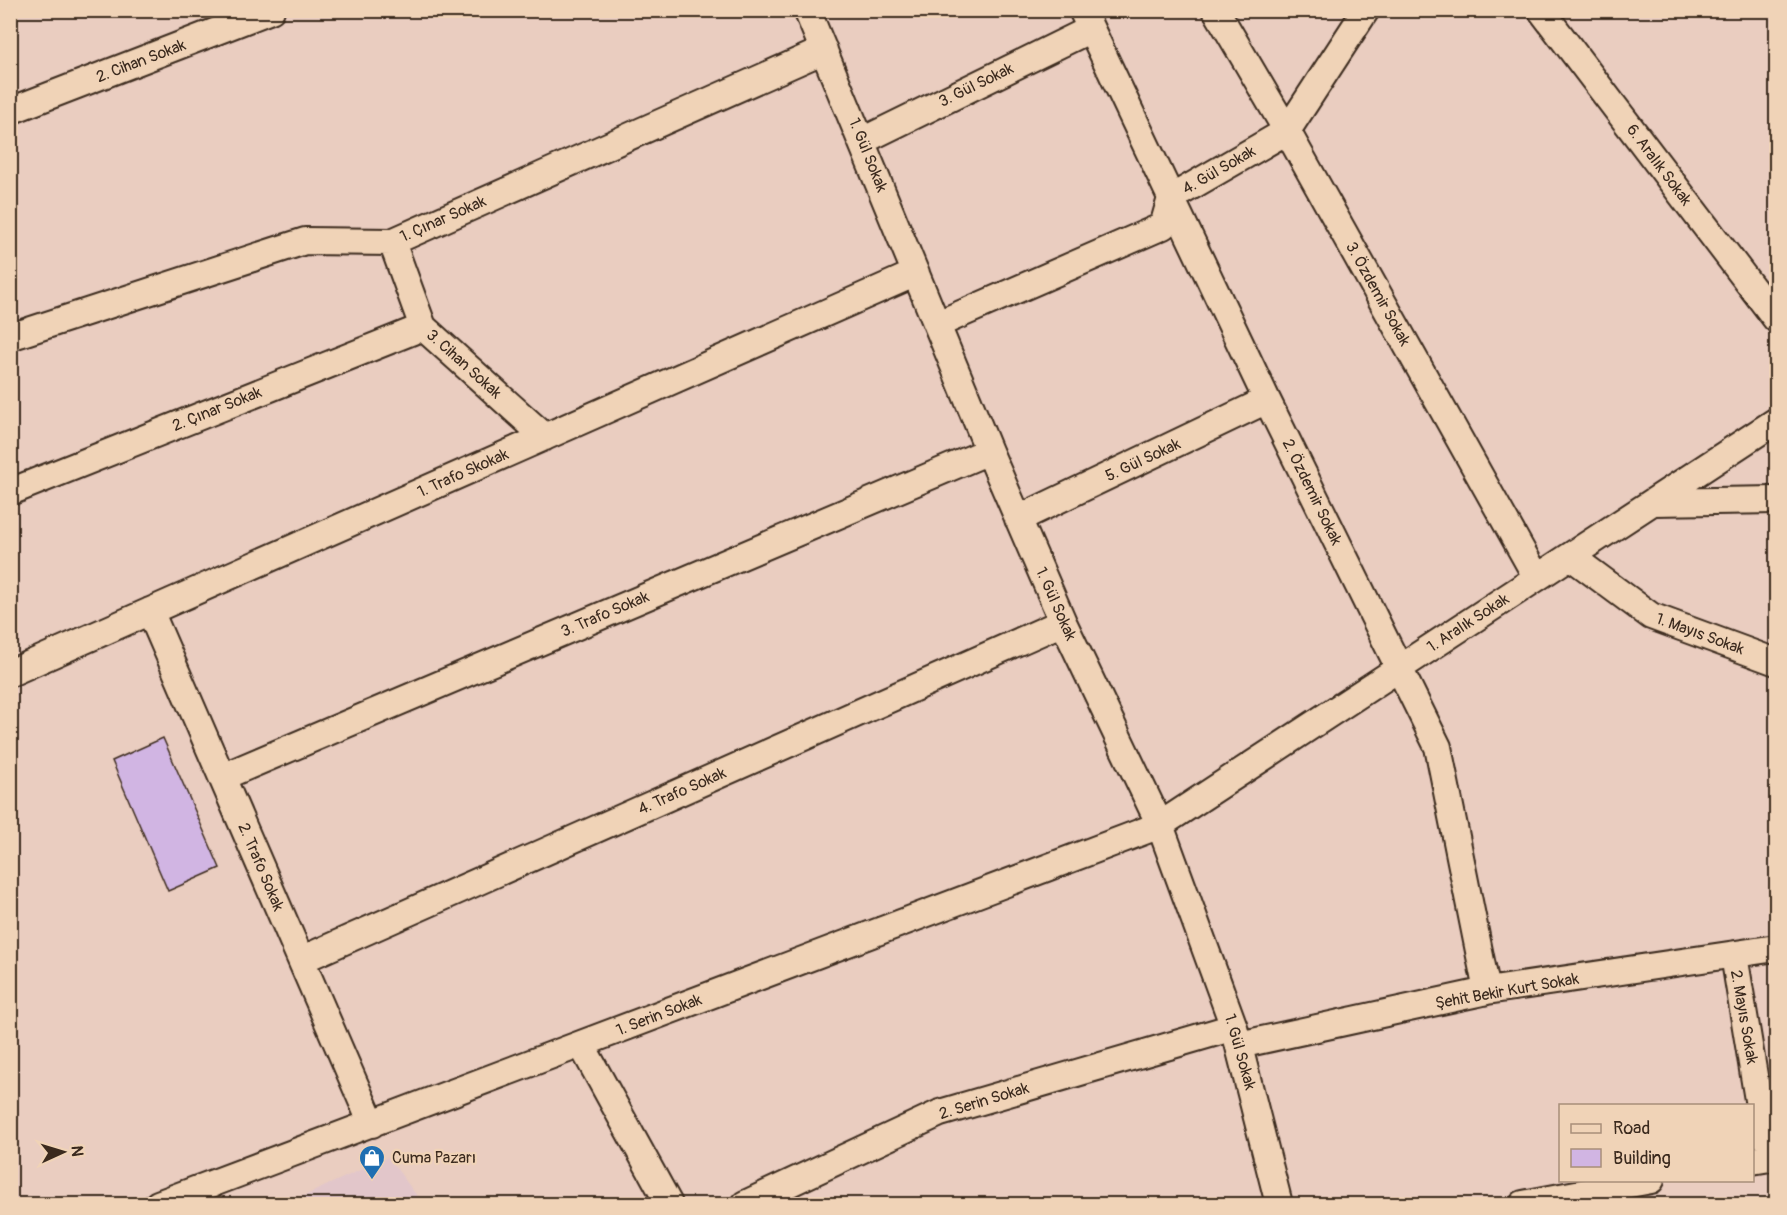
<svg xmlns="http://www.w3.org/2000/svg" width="1787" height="1215" viewBox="0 0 1787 1215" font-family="Pangolin,sans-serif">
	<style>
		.built { fill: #e2c6ca }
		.building { fill: #d1b5e3; stroke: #3b2a1e; stroke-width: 1.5 }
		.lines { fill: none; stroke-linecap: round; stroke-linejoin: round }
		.street-casing { stroke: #3b2a1e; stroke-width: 30 }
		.street { stroke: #f0d3b7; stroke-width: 26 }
		.labels { text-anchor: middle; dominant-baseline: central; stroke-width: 4.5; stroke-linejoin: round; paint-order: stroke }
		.street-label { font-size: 16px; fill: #3b2a1e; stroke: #f0d3b7 }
		.poi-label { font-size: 16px; fill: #3b2a1e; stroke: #f0d3b7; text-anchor: start }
	</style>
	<rect width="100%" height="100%" fill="#eacdc0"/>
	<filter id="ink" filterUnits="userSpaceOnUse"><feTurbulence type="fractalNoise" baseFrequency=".0167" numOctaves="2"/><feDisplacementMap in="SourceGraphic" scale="12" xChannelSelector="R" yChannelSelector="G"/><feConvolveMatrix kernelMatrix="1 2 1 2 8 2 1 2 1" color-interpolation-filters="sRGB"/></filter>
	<g filter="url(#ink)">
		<path class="built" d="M 388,1157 L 423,1204 L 287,1204 Z"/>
		<path class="building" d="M 163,738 L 220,868 L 168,891 L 112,761 Z"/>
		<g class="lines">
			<defs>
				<path id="street" d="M 807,10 L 989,451 L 1063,622 L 1160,825 L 1234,1027 L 1279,1204
					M 1082,10 L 1267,400 L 1438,747 L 1487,991
					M 1216,10 L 1287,131 L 1537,578
					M 1541,10 L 1776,319
					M 10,111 L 271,10
					M 862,141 L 1091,29
					M 392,242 L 423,327 L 545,437
					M 938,324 L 1163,226 L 1171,198 L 1287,131 L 1366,10
					M 10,337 L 305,241 L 392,242 L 824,50
					M 10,492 L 423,327
					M 1653,502 L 1776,500
					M 1018,519 L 1267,400
					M 1570,556 L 1651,616 L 1776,662
					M 150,611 L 372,1124
					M 10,673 L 916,273
					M 222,777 L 989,451
					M 1734,955 L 1764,1136 L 1776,1144
					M 301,960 L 1063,622
					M 581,1044 L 669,1204
					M 1239,1045 L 1487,991 L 1776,948
					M 1752,1161 L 1776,1157
					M 158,1204 L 1160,825 L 1776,421
					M 745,1204 L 940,1113 L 1234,1027
					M 1523,1204 L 1651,1180"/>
			</defs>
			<use href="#street" class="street-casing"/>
			<use href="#street" class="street"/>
		</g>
	</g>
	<defs>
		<symbol id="shop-pin" viewBox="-11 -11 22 30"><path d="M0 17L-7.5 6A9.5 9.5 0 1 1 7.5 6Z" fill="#1f6fb2" stroke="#f0d3b7"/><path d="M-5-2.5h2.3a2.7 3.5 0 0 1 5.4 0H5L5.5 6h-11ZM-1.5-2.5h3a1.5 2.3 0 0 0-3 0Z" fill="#fff"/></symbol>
	</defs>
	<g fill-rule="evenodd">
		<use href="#shop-pin" x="357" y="1143" width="30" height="40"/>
	</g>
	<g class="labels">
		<g class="street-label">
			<text transform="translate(141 61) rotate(-21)">2. Cihan Sokak</text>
			<text transform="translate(976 85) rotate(-26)">3. Gül Sokak</text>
			<text transform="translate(868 155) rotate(68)">1. Gül Sokak</text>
			<text transform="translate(1659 165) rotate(53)">6. Aralık Sokak</text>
			<text transform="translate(1219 170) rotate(-30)">4. Gül Sokak</text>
			<text transform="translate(443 219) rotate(-24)">1. Çınar Sokak</text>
			<text transform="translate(1378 294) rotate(61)">3. Özdemir Sokak</text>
			<text transform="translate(464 364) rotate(42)">3. Cihan Sokak</text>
			<text transform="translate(217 409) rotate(-22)">2. Çınar Sokak</text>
			<text transform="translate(1143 460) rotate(-25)">5. Gül Sokak</text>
			<text transform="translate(463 473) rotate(-24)">1. Trafo Skokak</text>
			<text transform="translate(1312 492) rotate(64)">2. Özdemir Sokak</text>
			<text transform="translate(1056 604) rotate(66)">1. Gül Sokak</text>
			<text transform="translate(605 614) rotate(-23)">3. Trafo Sokak</text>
			<text transform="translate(1468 623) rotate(-33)">1. Aralık Sokak</text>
			<text transform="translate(1700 634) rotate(20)">1. Mayıs Sokak</text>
			<text transform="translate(682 791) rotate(-24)">4. Trafo Sokak</text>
			<text transform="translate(261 867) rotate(67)">2. Trafo Sokak</text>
			<text transform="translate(1507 991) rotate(-10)">Şehit Bekir Kurt Sokak</text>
			<text transform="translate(659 1015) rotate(-21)">1. Serin Sokak</text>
			<text transform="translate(1744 1017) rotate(80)">2. Mayıs Sokak</text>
			<text transform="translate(1240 1052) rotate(74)">1. Gül Sokak</text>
			<text transform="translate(984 1101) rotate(-17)">2. Serin Sokak</text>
		</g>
		<g class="poi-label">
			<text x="392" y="1158">Cuma Pazarı</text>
		</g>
	</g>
	<rect width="1787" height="1215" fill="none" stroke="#f0d3b7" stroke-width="36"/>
	<rect x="18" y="18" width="1751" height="1179" fill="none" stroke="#3b2a1e" stroke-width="2" filter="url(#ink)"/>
	<rect x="1559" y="1104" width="195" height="78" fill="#f0d3b7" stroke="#a88f7a" stroke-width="1.5"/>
	<rect x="1571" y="1124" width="30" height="9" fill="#f0d3b7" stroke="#a88f7a" stroke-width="1.5"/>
	<text x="1613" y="1134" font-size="18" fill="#3b2a1e">Road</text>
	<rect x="1571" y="1149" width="30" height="18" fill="#d1b5e3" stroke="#a88f7a" stroke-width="1.5"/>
	<text x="1613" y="1164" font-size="18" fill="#3b2a1e">Building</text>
	<g transform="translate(63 1152) rotate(86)" stroke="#f0d3b7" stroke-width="4.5" paint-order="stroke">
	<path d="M0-4.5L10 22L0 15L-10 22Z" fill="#3b2a1e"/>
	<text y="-9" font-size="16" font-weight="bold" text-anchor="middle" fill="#3b2a1e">N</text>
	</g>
</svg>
